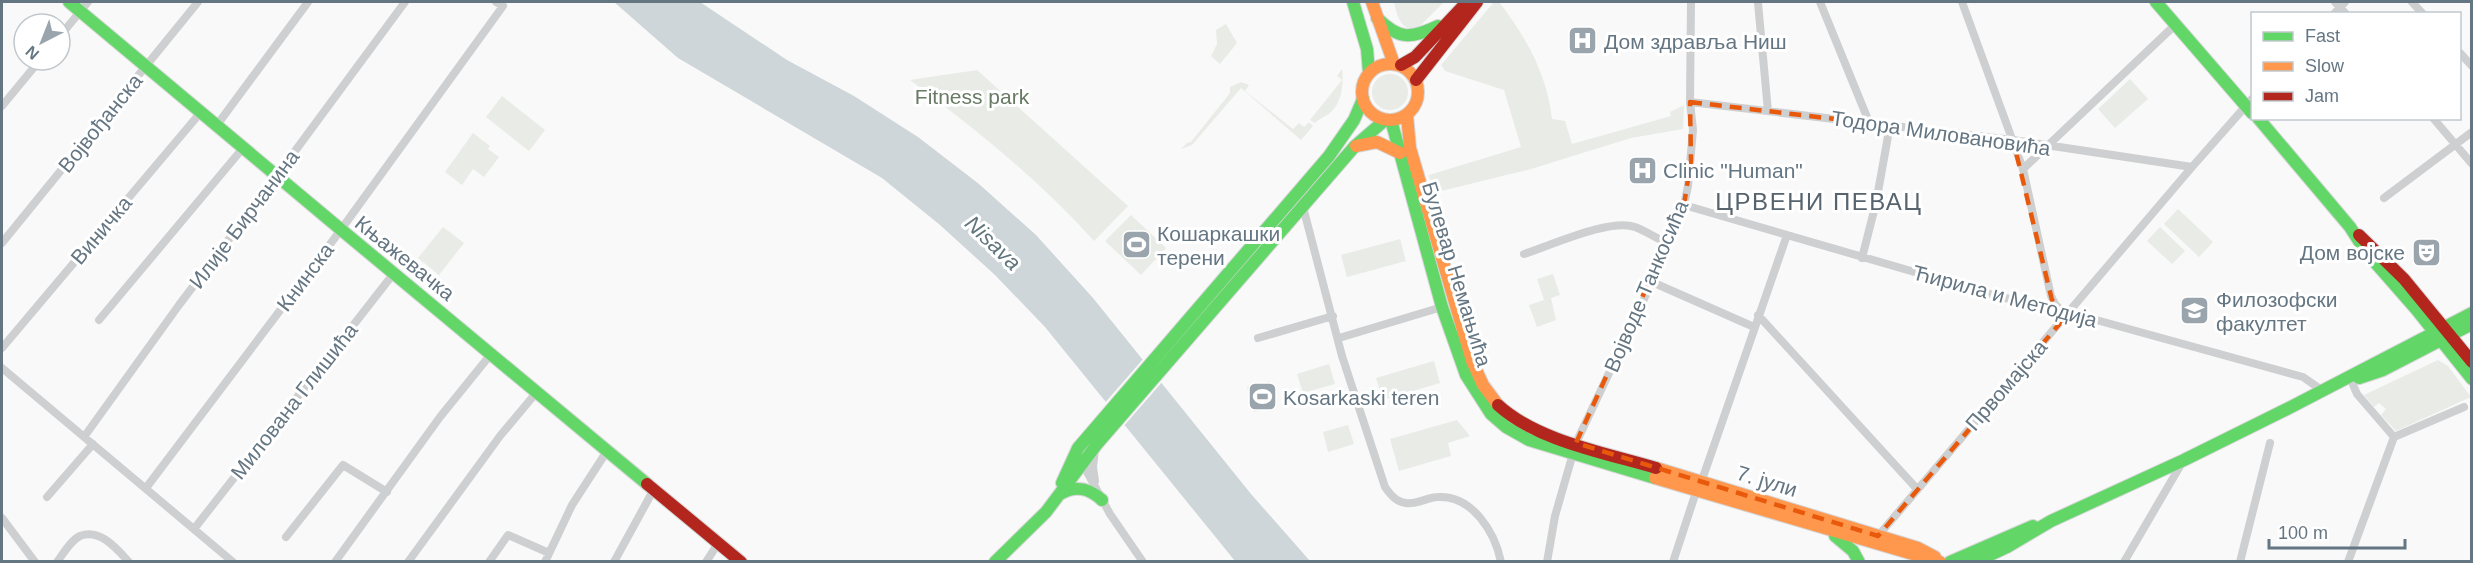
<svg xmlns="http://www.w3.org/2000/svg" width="2473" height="563" viewBox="0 0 2473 563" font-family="Arial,sans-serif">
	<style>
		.green { fill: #e8ebe6 }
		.water { fill: #ced6d9 }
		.pier { fill: #f9f9f9 }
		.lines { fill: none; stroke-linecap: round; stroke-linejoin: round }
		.fast-casing { stroke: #d5d6d7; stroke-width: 14 }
		.slow-casing { stroke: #d5d6d7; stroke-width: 14 }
		.jam-casing { stroke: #d5d6d7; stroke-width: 14 }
		.street { stroke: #cecfd0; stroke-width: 8 }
		.fast { stroke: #63d668; stroke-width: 12 }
		.slow { stroke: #ff974d; stroke-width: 12 }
		.jam { stroke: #b3261e; stroke-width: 12 }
		.marked { fill: none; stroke: #e8590c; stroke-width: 4.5; stroke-dasharray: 12 8; stroke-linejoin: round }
		.labels { text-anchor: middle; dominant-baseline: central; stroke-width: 6; stroke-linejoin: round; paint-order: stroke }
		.poi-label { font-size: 21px; fill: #657683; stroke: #fff; text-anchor: start }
		.park-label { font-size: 21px; fill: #687a64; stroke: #fff }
		.street-label { font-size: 21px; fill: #657683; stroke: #fff }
		.water-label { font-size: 22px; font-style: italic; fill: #60757c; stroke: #fff }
		.quarter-label { font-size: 24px; letter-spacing: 1.5px; fill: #57646e; stroke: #fff }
	</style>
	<rect width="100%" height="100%" fill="#f9f9f9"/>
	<path class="green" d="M 1394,2 L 1444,2 L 1420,26 L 1412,30 C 1399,26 1397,14 1394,2 Z
		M 1494,2 L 1499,2 C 1526,37 1547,74 1552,119 L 1565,121 L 1572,144 L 1671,116 L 1670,112 L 1684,105 L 1683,129 L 1631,138 L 1531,169 L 1433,193 L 1429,175 L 1521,147 L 1504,90 L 1445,71 L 1441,65 Z
		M 1226,24 L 1237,43 L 1220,64 L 1211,56 L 1217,44 L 1216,30 Z
		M 1342,69 C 1344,82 1342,102 1331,112 C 1326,116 1320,118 1315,123 L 1310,120 L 1342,80 L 1337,76 Z
		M 977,70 L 1128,206 L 1094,241 C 1039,180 976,129 910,80 Z
		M1372 92a18 18 0 1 1 36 0a18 18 0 1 1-36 0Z
		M 2130,79 L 2148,99 L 2115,128 L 2098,109 Z
		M 1241,82 L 1249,85 L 1245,91 L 1293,129 L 1299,123 L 1304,127 L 1309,122 L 1313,126 L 1301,140 L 1241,88 L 1192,145 L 1181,149 L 1187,143 L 1191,142 L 1230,93 L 1230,87 Z
		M 502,96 L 545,130 L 529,151 L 486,117 Z
		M 473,133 L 490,146 L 488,149 L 499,157 L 484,177 L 473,169 L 462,185 L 445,172 Z
		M 2178,209 L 2213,242 L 2199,257 L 2164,224 Z
		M 1131,215 L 1166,248 L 1141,275 L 1105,241 Z
		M 443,227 L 464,243 L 439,275 L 418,258 Z
		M 2160,227 L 2185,251 L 2172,264 L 2147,241 Z
		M 1400,239 L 1406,261 L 1347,277 L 1341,255 Z
		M 1553,274 L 1560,295 L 1551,298 L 1556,320 L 1537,327 L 1529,305 L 1544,300 L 1537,279 Z
		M 2438,360 L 2448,366 L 2471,397 L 2396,431 L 2381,415 L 2386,409 L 2379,403 L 2374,407 L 2364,395 Z
		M 1434,361 L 1440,383 L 1383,400 L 1376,378 Z
		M 1329,364 L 1335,384 L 1303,393 L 1297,374 Z
		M 1269,381 L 1276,406 L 1254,412 L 1247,387 Z
		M 1457,420 L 1470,436 L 1448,443 L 1451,456 L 1399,471 L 1390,439 Z
		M 1348,425 L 1354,444 L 1328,452 L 1323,432 Z"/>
	<path class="water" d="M 614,2 L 700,2 L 787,60 L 854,96 L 918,137 L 979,184 L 1036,235 L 1093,298 L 1251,494 L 1310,561 L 1235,561 L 1045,327 L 995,275 L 940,225 L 882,178 L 678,58 Z"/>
	<path class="pier" d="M 1144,358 L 1163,381 L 1122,428 L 1103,405 Z"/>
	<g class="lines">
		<defs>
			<path id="fast" d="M 69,2 C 261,164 454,323 647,484
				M 1353,2 L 1367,49 L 1369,73
				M 2156,2 L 2252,113
				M 1377,18 C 1399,40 1411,39 1438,26
				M 2258,118 L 2350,227 L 2366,252 L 2416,309 L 2472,379
				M 1391,120 L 1442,307 L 1466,375 L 1491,414 L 1506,427 L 1529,440 L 1655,478
				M 2359,378 L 2383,370 L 2472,324
				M 1062,483 L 1078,448 L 1329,156 L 1354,120 L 1363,99
				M 1060,494 C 1076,485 1089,488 1102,500
				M 1835,536 L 1853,551 L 1859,562
				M 995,562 L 1046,512 L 1097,444 L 1355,146 L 1385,120
				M 1950,562 L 2033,526
				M 1975,562 L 2007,547 L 2051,521 L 2184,460 L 2287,409 L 2472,313"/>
			<path id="slow" d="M 1372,2 L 1394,64
				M1362 92a28 28 0 1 1 56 0a28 28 0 1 1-56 0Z
				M 1407,115 L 1410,148 L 1472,361 L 1483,385 L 1498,405
				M 1356,146 L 1377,142 L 1400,153
				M 1656,468 L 1918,548 L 1935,557
				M 1655,478 L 1940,562"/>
			<path id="jam" d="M 1401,65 L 1415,57 L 1467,2
				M 1416,80 L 1477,2
				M 2359,235 L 2404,279 L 2472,362
				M 1498,405 C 1537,441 1606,453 1656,468
				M 647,484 L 741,562"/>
		</defs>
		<use href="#fast" class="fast-casing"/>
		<use href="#slow" class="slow-casing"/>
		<use href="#jam" class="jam-casing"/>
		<path class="street" d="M 1820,2 L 1869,122
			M 1962,2 L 2023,169 L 2051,296 L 2055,304 L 2061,310
			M 2335,2 L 2346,14
			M 2412,2 L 2423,14
			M 1758,3 L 1768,111
			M 2334,14 L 2345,2
			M 60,36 L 88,2
			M 2460,53 L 2472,66
			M 1690,102 L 2013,140 L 2192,167
			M 2,106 L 40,60
			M 2433,118 L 2472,164
			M 217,125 L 308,2
			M 2023,169 L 2175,25
			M 2384,198 L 2472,132
			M 1684,205 L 1997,296 L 2089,318 L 2303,377 L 2323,391
			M 1303,207 L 1342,356 L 1385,487 C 1390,494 1396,502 1406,503 C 1416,505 1428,497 1438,497 C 1472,495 1495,532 1501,562
			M 2,243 L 198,2
			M 1524,254 C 1550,246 1610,218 1635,227 C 1646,231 1657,239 1668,243
			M 1862,258 L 1876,203 L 1890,125
			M 1652,282 L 1754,327
			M 1758,315 L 1917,489
			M 99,320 L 243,148
			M 1258,338 L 1333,316
			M 1339,338 L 1442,307
			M 2,348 L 201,112
			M 2,368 L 233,562
			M 2351,380 L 2357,394 L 2394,437
			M 84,437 L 179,305 L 270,185 L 405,2
			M 2394,437 L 2464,407
			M 1084,460 L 1086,470 L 1110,514 L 1143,562
			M 1702,480 L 1787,235
			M 1095,481 L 1093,467 L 1095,449
			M 146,488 L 340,231 L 503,6 L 496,2
			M 47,497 L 93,444
			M 2,518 L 35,562
			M 194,529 L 394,273
			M 1878,536 L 2192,167 L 2252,99
			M 286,537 L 343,465 L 387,492
			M 57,562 C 63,554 71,540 80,536 C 100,528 117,549 129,562
			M 335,562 L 440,417 L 491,354
			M 408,562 L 500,436 L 536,393
			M 489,562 L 508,535 L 549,553
			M 545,562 L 572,505 L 607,451
			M 614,562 L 654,489
			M 706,562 L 719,542
			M 1547,562 L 1555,516 L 1576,443 L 1652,282 L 1684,205 L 1688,186 L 1693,130 L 1690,102 L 1691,2
			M 1673,562 L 1696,492
			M 2124,562 L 2183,461
			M 2240,562 L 2270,443
			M 2348,562 L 2394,437"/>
		<use href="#fast" class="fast"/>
		<use href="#slow" class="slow"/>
		<use href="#jam" class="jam"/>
	</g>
	<path class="marked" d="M 1690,102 L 2013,140 L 2052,300 L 2068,314 L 1878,536 L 1576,443 L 1684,205 L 1691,160 Z"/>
	<defs>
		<symbol id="hospital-square" viewBox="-11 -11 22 22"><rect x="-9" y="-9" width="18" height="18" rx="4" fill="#99a4ac" stroke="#fff"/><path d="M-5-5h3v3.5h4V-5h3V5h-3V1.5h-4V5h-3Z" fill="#fff"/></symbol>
		<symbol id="stadium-square" viewBox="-11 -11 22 22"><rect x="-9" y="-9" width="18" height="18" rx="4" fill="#99a4ac" stroke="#fff"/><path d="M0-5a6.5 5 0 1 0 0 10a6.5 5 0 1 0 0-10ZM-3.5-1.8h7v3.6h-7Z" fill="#fff"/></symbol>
		<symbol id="theatre-square" viewBox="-11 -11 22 22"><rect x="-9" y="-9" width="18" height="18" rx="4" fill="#99a4ac" stroke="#fff"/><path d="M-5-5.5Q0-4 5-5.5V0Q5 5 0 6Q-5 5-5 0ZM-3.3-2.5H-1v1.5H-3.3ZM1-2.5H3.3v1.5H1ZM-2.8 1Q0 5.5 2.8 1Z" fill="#fff"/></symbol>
		<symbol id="university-square" viewBox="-11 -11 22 22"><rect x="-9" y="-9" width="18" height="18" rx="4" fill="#99a4ac" stroke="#fff"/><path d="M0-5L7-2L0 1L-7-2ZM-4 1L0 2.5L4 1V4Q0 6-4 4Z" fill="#fff"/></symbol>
	</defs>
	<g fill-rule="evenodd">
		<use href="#hospital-square" x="1566" y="24" width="33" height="33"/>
		<use href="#hospital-square" x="1626" y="154" width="33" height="33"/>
		<use href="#stadium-square" x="1120" y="228" width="33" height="33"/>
		<use href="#theatre-square" x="2410" y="236" width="33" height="33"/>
		<use href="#university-square" x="2178" y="294" width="33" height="33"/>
		<use href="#stadium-square" x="1246" y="380" width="33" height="33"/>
	</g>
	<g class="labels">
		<g class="poi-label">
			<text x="1604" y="41">Дом здравља Ниш</text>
			<text x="1663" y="170">Clinic "Human"</text>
			<text x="1157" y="233">Кошаркашки<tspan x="1157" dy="24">терени</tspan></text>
			<text x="2405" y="252" text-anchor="end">Дом војске</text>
			<text x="2216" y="299">Филозофски<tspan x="2216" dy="24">факултет</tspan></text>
			<text x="1283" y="397">Kosarkaski teren</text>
		</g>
		<g class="park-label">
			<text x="972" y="96">Fitness park</text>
		</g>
		<g class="street-label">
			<text transform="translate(100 123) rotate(-51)">Војвођанска</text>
			<text transform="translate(1941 133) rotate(8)">Тодора Миловановића</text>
			<text transform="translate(244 219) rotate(-53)">Илије Бирчанина</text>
			<text transform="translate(101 230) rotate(-50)">Виничка</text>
			<text transform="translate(405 258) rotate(39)">Књажевачка</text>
			<text transform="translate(1457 274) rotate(73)">Булевар Немањића</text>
			<text transform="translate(305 277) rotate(-53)">Книнска</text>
			<text transform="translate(1646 286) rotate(-67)">Војводе Танкосића</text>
			<text transform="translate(2005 296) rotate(15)">Ћирила и Методија</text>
			<text transform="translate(2006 385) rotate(-49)">Првомајска</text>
			<text transform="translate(294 401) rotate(-52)">Милована Глишића</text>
			<text transform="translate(1767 481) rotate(17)">7. јули</text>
		</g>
		<g class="water-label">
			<text transform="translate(993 243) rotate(44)">Nisava</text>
		</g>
		<g class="quarter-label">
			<text x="1819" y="201">ЦРВЕНИ ПЕВАЦ</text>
		</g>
	</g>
	<rect width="2473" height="563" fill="none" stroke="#657683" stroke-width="6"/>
	<rect x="2251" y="12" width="210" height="108" fill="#ffffff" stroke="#c1c8cd" stroke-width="1.5"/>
	<rect x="2263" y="32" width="30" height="9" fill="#63d668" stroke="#c1c8cd" stroke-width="1.5"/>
	<text x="2305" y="42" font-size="18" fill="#657683">Fast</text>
	<rect x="2263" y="62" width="30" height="9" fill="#ff974d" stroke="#c1c8cd" stroke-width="1.5"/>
	<text x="2305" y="72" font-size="18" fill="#657683">Slow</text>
	<rect x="2263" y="92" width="30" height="9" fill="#b3261e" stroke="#c1c8cd" stroke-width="1.5"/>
	<text x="2305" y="102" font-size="18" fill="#657683">Jam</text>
	<g transform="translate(42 42) rotate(222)"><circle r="28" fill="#ffffff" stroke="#c1c8cd" stroke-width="1.5"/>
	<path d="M0-4.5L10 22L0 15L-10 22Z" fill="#99a4ac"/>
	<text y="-9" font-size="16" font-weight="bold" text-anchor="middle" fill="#657683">N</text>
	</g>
	<path d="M2269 539v9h136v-9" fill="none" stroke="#657683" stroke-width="3"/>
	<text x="2278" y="539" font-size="18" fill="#657683" stroke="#ffffff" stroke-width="4.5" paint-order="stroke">100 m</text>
</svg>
